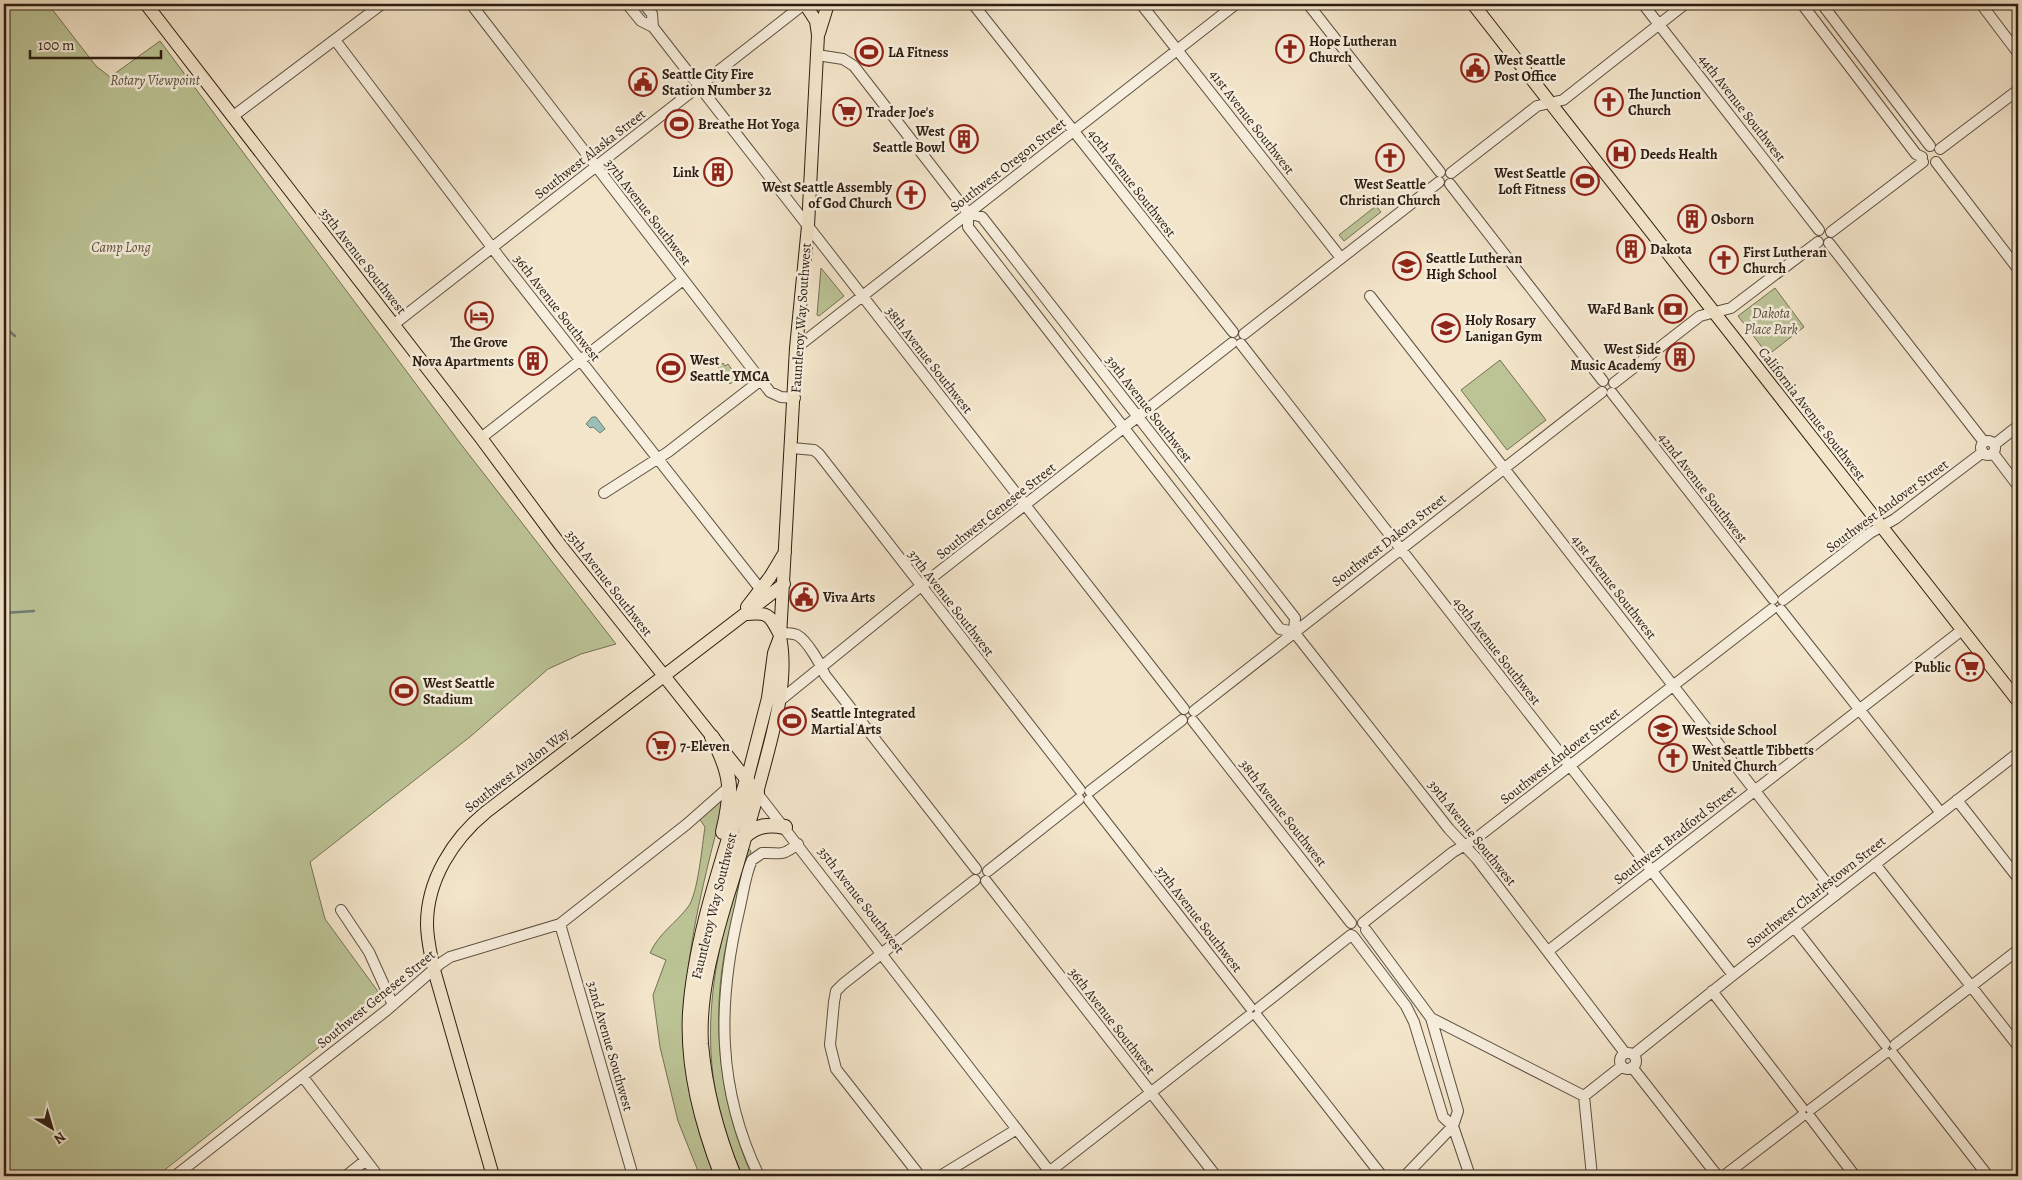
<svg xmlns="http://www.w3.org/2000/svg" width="2022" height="1180" viewBox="0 0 2022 1180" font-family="Alegreya,serif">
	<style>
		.green { fill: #bcc496; stroke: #747154 }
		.water { fill: #9bbfb6; stroke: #6f7f74 }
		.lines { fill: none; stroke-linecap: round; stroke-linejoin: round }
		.stream { stroke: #6f7f74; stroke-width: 2.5 }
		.minor-casing { stroke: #5e5040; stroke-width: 12 }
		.major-casing { stroke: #2c1e12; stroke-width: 14 }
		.highway-casing { stroke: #2c1e12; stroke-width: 16 }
		.minor { stroke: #f7eedd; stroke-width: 10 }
		.major { stroke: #f3e5ca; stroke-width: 12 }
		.highway { stroke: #f3e5ca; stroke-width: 14 }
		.labels { text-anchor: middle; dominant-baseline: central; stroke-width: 5; stroke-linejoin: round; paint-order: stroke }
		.poi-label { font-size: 14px; font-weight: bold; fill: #2c1e12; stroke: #f7eedd; text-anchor: start }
		.park-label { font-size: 14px; font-style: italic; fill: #57503a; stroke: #f7eedd }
		.street-label { font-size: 14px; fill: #2c1e12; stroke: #f7eedd }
	</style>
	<rect width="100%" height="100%" fill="#f3e5ca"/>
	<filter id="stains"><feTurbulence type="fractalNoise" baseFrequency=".004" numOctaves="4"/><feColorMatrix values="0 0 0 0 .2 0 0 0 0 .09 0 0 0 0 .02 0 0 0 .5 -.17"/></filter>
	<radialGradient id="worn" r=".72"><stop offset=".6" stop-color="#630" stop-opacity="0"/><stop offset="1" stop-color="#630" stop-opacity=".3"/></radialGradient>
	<path class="green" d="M 4,4 L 48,4 L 96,66 L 110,77 L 160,41 L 460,443 L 616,644 L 581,654 L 548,669 L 471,736 L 310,862 L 325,919 L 382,997 L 157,1176 L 4,1176 Z
		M 1376,206 L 1381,212 L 1344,241 L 1339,235 Z
		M 821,268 L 844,296 L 819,316 L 817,315 Z
		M 1775,288 L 1804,327 L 1768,355 L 1738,316 Z
		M 1500,360 L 1546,420 L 1507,450 L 1461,390 Z
		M 723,363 L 725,366 L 728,364 L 738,378 L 730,384 L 718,367 Z
		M 725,797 C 690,935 661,1037 714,1176 L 700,1176 L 678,1121 L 660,1047 L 653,995 L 666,960 L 650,953 C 659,933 675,924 688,907 C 698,894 702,846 705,827 L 699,818 Z
		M 749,849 L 751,851 C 743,881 734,910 727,940 C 710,1020 719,1102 752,1176 L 743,1176 C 690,1067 709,959 749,849 Z"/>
	<path class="water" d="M 592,417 L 596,417 L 605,429 L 600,433 L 593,427 L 590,428 L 586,424 Z"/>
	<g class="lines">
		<path class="stream" d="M 4,327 L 15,336
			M 4,613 L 34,611"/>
		<defs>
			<path id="minor" d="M 471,4 L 770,392 L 781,397 L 795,398
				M 627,4 L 641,21 L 653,27 L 1184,709
				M 644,4 L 652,14 L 653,27
				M 973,4 L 1233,332
				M 1141,4 L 1341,258
				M 1308,4 L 1440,172
				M 1643,4 L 1819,230
				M 1802,4 L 1916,154 L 1922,157
				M 1822,4 L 1930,146
				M 1981,4 L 2018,53
				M 335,40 L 500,258 L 761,590
				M 817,55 L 843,59 L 854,66 L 968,213 L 982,217 L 1295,618 L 1294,632
				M 232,117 L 382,4
				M 1940,149 L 2018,90
				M 1936,162 L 2018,269
				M 1451,173 L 1537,106 L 1563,100 L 1685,4
				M 1450,184 L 1603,381
				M 968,213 L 968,227 L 1280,629 L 1294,632 L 1449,829 L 1477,859 L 1625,1053
				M 1831,232 L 1923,162
				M 1829,243 L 1984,442
				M 1370,296 L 1836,895
				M 393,325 L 804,4
				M 1244,334 L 1439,182
				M 1241,344 L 1733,975
				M 796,348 L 1236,4
				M 1614,383 L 1700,316 L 1731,308 L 1818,242
				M 1612,393 L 1773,599
				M 481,438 L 683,280
				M1981 448a7 7 0 1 1 14 0a7 7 0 1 1-14 0Z
				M 1995,444 L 2018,426
				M 792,448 L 814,450 L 819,454 L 1080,790
				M 1993,453 L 2018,486
				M 604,493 L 668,452 L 761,380
				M 1783,600 L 1870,533 L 1895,519 L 1983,452
				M 1781,610 L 1941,813
				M 781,633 C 786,633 792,633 797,635 C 807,640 821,665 825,675 L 976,869
				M 778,702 L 921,586 L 1232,343
				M 1194,711 L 1602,392
				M 1193,721 L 1351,923
				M 1090,791 L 1182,720
				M 757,793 L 1053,1176
				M 1089,800 L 1250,1007
				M 1957,800 L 2018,878
				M 1875,864 L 2018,1046
				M 988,871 L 1079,799
				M 986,881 L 1216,1176
				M 341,910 L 369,952 L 393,1005
				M 1363,923 L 1453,852 L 1474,840 L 1772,609
				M 560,924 L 633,1176
				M 1794,927 L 1885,1044
				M 1366,930 L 1431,1018 L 1458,1111 L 1453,1126 L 1405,1176
				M 1353,936 L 1406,1006 L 1414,1022 L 1443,1117 L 1453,1126 L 1470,1176
				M 1548,951 L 1962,630
				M 1712,991 L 1802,1108
				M 1259,1008 L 1351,935
				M 1257,1016 L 1382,1176
				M 1431,1018 L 1584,1096 L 1592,1176
				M 1895,1045 L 2018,950
				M1620 1061a8 8 0 1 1 16 0a8 8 0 1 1-16 0Z
				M 1893,1054 L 1988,1176
				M 1633,1055 L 1733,975 L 2018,753
				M 1632,1067 L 1716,1174
				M 303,1077 L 378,1176
				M 1584,1096 L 1622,1066
				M 1811,1109 L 1885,1053
				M 1810,1117 L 1855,1176
				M 1049,1172 L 1249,1016
				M 1725,1175 L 1802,1116
				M 175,1176 L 387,1010 L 441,963 L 450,957 L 560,924 L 687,824 L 730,786
				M 346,1176 L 366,1160
				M 759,1176 C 717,1089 717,1004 739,911 C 743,895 745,875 752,860 L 762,853 C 782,852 779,858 798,844
				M 920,1176 L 836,1069 L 830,1045 L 834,1002 L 836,991 L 843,984 L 975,880
				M 940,1176 L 1017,1129"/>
			<path id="major" d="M 146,4 L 481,438 L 561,546 L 757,793
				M 1473,4 L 2018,701
				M 819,33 L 828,4
				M 747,607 L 770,577 L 785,552
				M 747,614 C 770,612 770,616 780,635
				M 747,780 L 768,698 L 774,653 L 780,637
				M 757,793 C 769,746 790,684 780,637 L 796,348 L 808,226 L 818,35 L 816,21 L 805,4
				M 493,1176 L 434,970 C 431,955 427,940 427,924 C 427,880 453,839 486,812 L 784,584"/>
			<path id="highway" d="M 712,737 C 732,774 733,791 723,832
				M 744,837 C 757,825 768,824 785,827
				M 722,1176 C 702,1124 687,1069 690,1013 C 695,936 725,854 747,780
				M 734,1176 C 717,1134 705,1090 701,1044 C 698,994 713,942 727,895 C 738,861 747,827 757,793"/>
		</defs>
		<use href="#minor" class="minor-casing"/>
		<use href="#major" class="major-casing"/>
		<use href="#highway" class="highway-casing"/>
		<use href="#minor" class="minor"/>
		<use href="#major" class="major"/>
		<use href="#highway" class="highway"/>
	</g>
	<defs>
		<symbol id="church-ring" viewBox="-11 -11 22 22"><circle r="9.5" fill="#f7eedd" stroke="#8f2418" stroke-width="1.5"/><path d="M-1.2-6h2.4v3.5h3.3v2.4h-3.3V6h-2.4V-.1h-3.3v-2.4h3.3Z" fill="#8f2418"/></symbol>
		<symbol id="stadium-ring" viewBox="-11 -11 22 22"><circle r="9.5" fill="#f7eedd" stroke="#8f2418" stroke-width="1.5"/><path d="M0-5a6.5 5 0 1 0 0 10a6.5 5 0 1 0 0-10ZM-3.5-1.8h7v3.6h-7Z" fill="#8f2418"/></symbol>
		<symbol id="civic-ring" viewBox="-11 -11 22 22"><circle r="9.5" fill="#f7eedd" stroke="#8f2418" stroke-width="1.5"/><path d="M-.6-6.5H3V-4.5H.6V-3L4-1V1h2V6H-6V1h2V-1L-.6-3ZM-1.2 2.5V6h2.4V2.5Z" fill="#8f2418"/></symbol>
		<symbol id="supermarket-ring" viewBox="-11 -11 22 22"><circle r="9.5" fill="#f7eedd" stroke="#8f2418" stroke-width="1.5"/><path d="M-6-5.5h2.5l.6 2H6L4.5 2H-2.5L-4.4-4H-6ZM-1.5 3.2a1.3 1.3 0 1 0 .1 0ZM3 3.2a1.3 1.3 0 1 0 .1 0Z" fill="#8f2418"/></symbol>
		<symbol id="building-ring" viewBox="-11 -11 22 22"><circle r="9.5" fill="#f7eedd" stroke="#8f2418" stroke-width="1.5"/><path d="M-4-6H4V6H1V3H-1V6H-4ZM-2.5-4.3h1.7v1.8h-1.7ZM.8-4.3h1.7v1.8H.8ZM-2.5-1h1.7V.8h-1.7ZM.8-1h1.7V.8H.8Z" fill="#8f2418"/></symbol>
		<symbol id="hospital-ring" viewBox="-11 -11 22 22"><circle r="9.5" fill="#f7eedd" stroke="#8f2418" stroke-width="1.5"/><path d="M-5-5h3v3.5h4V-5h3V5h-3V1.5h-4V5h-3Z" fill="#8f2418"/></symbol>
		<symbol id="school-ring" viewBox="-11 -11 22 22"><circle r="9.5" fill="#f7eedd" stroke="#8f2418" stroke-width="1.5"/><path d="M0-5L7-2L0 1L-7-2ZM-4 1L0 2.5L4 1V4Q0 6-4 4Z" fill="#8f2418"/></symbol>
		<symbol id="bank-ring" viewBox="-11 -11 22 22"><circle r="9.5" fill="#f7eedd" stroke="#8f2418" stroke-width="1.5"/><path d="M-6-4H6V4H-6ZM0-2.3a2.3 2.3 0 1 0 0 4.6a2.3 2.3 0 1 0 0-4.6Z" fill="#8f2418"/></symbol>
		<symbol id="hotel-ring" viewBox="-11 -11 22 22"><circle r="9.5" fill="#f7eedd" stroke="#8f2418" stroke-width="1.5"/><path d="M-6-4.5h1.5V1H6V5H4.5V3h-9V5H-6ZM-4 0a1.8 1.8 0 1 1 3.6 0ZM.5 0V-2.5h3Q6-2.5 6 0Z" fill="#8f2418"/></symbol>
	</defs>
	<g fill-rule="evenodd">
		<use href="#church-ring" x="1274" y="33" width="32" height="32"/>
		<use href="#stadium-ring" x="853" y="36" width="32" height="32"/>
		<use href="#civic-ring" x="1459" y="52" width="32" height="32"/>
		<use href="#civic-ring" x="627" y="66" width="32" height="32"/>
		<use href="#church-ring" x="1593" y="86" width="32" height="32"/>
		<use href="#supermarket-ring" x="831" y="96" width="32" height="32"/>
		<use href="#stadium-ring" x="663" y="108" width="32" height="32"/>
		<use href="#building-ring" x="948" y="123" width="32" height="32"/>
		<use href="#hospital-ring" x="1605" y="138" width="32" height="32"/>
		<use href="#church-ring" x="1374" y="142" width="32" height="32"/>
		<use href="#building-ring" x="702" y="156" width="32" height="32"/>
		<use href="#stadium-ring" x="1569" y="165" width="32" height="32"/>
		<use href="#church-ring" x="895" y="179" width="32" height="32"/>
		<use href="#building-ring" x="1676" y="203" width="32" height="32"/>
		<use href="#building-ring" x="1615" y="233" width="32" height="32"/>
		<use href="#church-ring" x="1708" y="244" width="32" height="32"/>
		<use href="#school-ring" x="1391" y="250" width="32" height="32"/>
		<use href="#bank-ring" x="1657" y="293" width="32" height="32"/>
		<use href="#hotel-ring" x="463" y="300" width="32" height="32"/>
		<use href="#school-ring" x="1430" y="312" width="32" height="32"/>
		<use href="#building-ring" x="1664" y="341" width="32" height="32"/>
		<use href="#building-ring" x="517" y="345" width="32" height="32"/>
		<use href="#stadium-ring" x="655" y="352" width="32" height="32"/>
		<use href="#civic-ring" x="788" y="581" width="32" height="32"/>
		<use href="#supermarket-ring" x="1954" y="651" width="32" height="32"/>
		<use href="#stadium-ring" x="388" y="675" width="32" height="32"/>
		<use href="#stadium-ring" x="776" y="705" width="32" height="32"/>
		<use href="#school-ring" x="1647" y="714" width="32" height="32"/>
		<use href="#supermarket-ring" x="645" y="730" width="32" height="32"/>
		<use href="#church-ring" x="1657" y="742" width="32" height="32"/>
	</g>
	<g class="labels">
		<g class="poi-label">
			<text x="1309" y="41">Hope Lutheran<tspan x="1309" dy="16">Church</tspan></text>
			<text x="888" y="52">LA Fitness</text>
			<text x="1494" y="60">West Seattle<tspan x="1494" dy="16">Post Office</tspan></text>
			<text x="662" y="74">Seattle City Fire<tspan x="662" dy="16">Station Number 32</tspan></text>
			<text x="1628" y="94">The Junction<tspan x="1628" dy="16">Church</tspan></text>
			<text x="866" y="112">Trader Joe's</text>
			<text x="698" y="124">Breathe Hot Yoga</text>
			<text x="945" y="131" text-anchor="end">West<tspan x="945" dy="16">Seattle Bowl</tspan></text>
			<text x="1640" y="154">Deeds Health</text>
			<text x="699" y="172" text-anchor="end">Link</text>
			<text x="1566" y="173" text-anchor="end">West Seattle<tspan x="1566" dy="16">Loft Fitness</tspan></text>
			<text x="1390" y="184" text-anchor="middle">West Seattle<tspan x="1390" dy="16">Christian Church</tspan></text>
			<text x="892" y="187" text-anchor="end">West Seattle Assembly<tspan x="892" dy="16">of God Church</tspan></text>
			<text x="1711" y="219">Osborn</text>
			<text x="1650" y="249">Dakota</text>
			<text x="1743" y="252">First Lutheran<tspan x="1743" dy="16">Church</tspan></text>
			<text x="1426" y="258">Seattle Lutheran<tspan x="1426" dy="16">High School</tspan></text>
			<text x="1654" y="309" text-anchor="end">WaFd Bank</text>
			<text x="1465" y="320">Holy Rosary<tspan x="1465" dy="16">Lanigan Gym</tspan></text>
			<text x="479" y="342" text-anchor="middle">The Grove</text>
			<text x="1661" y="349" text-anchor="end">West Side<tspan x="1661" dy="16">Music Academy</tspan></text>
			<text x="690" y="360">West<tspan x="690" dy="16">Seattle YMCA</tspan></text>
			<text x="514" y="361" text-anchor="end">Nova Apartments</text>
			<text x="823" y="597">Viva Arts</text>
			<text x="1951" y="667" text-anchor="end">Public</text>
			<text x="423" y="683">West Seattle<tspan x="423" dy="16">Stadium</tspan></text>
			<text x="811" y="713">Seattle Integrated<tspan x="811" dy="16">Martial Arts</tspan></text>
			<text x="1682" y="730">Westside School</text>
			<text x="680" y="746">7-Eleven</text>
			<text x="1692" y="750">West Seattle Tibbetts<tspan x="1692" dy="16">United Church</tspan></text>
		</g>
		<g class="park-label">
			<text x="155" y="80">Rotary Viewpoint</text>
			<text x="121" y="247">Camp Long</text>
			<text x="1771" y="313">Dakota<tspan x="1771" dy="16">Place Park</tspan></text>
		</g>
		<g class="street-label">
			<text transform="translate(1742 108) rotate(52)">44th Avenue Southwest</text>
			<text transform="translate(1252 122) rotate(52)">41st Avenue Southwest</text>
			<text transform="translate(590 154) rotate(-38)">Southwest Alaska Street</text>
			<text transform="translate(1008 165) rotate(-38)">Southwest Oregon Street</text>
			<text transform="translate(1132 183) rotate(52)">40th Avenue Southwest</text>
			<text transform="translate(648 212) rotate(52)">37th Avenue Southwest</text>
			<text transform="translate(363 261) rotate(52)">35th Avenue Southwest</text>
			<text transform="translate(557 308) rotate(52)">36th Avenue Southwest</text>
			<text transform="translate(801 318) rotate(-86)">Fauntleroy Way Southwest</text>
			<text transform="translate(929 360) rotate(52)">38th Avenue Southwest</text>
			<text transform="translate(1149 409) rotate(52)">39th Avenue Southwest</text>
			<text transform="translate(1812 414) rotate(52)">California Avenue Southwest</text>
			<text transform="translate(1703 488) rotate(52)">42nd Avenue Southwest</text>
			<text transform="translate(1887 506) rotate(-36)">Southwest Andover Street</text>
			<text transform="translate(996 511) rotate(-38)">Southwest Genesee Street</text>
			<text transform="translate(1389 540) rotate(-38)">Southwest Dakota Street</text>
			<text transform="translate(609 583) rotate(52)">35th Avenue Southwest</text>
			<text transform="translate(1614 587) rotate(52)">41st Avenue Southwest</text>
			<text transform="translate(951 603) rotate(52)">37th Avenue Southwest</text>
			<text transform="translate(1497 651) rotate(52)">40th Avenue Southwest</text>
			<text transform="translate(1560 756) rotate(-38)">Southwest Andover Street</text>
			<text transform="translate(517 770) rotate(-38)">Southwest Avalon Way</text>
			<text transform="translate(1283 813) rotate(52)">38th Avenue Southwest</text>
			<text transform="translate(1472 833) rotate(51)">39th Avenue Southwest</text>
			<text transform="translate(1675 835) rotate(-38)">Southwest Bradford Street</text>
			<text transform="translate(1816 892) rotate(-38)">Southwest Charlestown Street</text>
			<text transform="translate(861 900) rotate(52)">35th Avenue Southwest</text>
			<text transform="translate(714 906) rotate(-76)">Fauntleroy Way Southwest</text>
			<text transform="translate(1199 919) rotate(52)">37th Avenue Southwest</text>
			<text transform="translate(376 999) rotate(-39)">Southwest Genesee Street</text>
			<text transform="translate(1112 1021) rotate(52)">36th Avenue Southwest</text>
			<text transform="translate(610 1046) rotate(74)">32nd Avenue Southwest</text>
		</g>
	</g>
	<rect width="2022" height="1180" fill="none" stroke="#f3e5ca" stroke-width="20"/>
	<rect x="5" y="5" width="2012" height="1170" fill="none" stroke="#2c1e12" stroke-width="2.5"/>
	<rect x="10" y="10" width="2002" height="1160" fill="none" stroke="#2c1e12"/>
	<g transform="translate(52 1128) rotate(142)" stroke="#f7eedd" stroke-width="4" paint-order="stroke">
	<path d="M0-4L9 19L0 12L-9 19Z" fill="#2c1e12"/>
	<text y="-8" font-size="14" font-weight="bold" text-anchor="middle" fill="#2c1e12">N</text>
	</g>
	<path d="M30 50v8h131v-8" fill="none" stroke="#2c1e12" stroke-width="2.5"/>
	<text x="38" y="50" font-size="15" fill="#2c1e12" stroke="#f7eedd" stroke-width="4" paint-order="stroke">100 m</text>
	<rect width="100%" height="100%" filter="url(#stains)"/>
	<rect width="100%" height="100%" fill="url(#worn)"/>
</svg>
